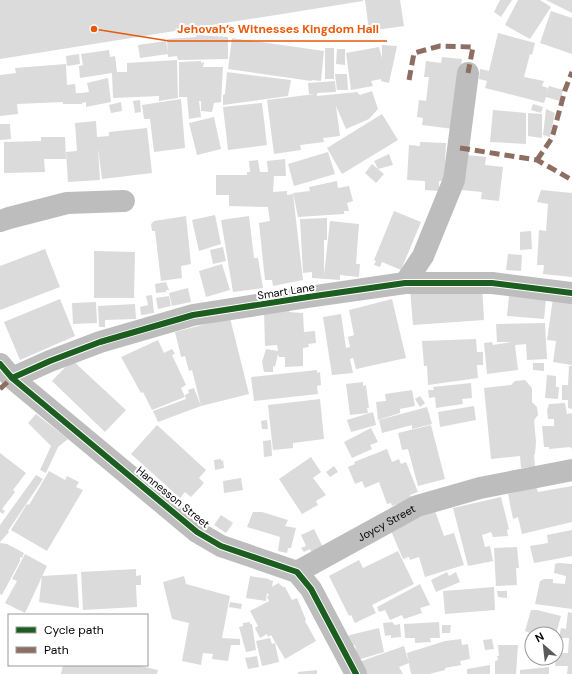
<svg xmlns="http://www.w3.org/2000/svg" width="572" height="674" viewBox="0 0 572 674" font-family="'DM Sans',sans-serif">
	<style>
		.building { fill: #dbdbdb }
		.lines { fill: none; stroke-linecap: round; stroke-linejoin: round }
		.street { stroke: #bdbdbd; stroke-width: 22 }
		.quiet { stroke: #8d6e63; stroke-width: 5; stroke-dasharray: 10 5; stroke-linecap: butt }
		.cycleway-casing { stroke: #fff; stroke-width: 8 }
		.cycleway { stroke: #1b5e20; stroke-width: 6 }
		.labels { text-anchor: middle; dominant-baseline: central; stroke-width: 4; stroke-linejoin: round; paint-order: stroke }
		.street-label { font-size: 11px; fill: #000; stroke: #fff }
		.leader { fill: none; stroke: #e8590c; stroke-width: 1.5 }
		.callout-dot { fill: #e8590c; stroke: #fff; stroke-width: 1.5 }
		.callout-label { font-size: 12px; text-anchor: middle; font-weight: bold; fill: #e8590c; stroke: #fff; stroke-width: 4; stroke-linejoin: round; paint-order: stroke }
	</style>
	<rect width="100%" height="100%" fill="#fff"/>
	<path class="building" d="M 0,0 L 363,0 L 363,1 L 0,59 Z
		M 365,0 L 400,0 L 404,26 L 369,31 Z
		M 500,0 L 512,0 L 501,17 L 494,12 Z
		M 518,0 L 540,0 L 551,7 L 530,39 L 505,25 Z
		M 546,0 L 572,0 L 572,13 Z
		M 551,11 L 572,18 L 572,54 L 540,43 Z
		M 498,33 L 535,43 L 532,55 L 530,54 L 524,77 L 544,81 L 542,86 L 548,88 L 546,95 L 549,86 L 563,90 L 560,101 L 546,97 L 544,103 L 485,88 L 487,81 L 479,79 L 480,69 L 489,71 Z
		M 197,35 L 228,37 L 228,59 L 178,60 L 177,56 L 168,57 L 167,39 L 196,37 Z
		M 232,38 L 324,51 L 321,81 L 312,80 L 311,81 L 228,69 Z
		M 166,41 L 168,54 L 140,58 L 138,45 Z
		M 382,45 L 397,46 L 389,83 L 381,81 L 381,79 L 371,81 L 373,86 L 351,90 L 346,53 L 379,47 L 382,58 Z
		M 325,48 L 334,48 L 334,79 L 325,79 Z
		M 337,49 L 345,49 L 345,65 L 336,64 Z
		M 109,50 L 110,57 L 115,56 L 117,72 L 127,72 L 127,63 L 177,60 L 178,98 L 159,101 L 159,96 L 113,98 L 112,73 L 80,78 L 79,66 L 83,65 L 81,54 Z
		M 79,54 L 80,64 L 67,66 L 66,56 Z
		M 442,57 L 462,59 L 453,129 L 422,125 L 423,118 L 417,117 L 419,100 L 426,101 L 429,77 L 424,77 L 426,61 L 441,63 Z
		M 201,61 L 201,63 L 204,62 L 203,67 L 223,67 L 221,102 L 214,103 L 212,112 L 201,111 L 201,101 L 199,101 L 201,117 L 189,119 L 187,97 L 179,97 L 179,62 Z
		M 66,64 L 67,85 L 75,84 L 76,93 L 81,93 L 82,104 L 63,104 L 63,102 L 17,104 L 18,114 L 0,116 L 0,75 L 16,73 L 15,68 Z
		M 227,72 L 291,80 L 288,96 L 223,105 L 223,95 L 225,94 Z
		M 335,74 L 347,74 L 348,90 L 337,90 Z
		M 108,78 L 111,102 L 86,107 L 86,102 L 82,103 L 81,93 L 89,92 L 87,83 Z
		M 335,81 L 336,92 L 317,93 L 317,96 L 357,92 L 360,95 L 372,91 L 378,109 L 369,119 L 346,129 L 336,106 L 340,136 L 323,138 L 324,142 L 300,145 L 301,150 L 274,154 L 267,100 L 315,94 L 309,94 L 308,83 Z
		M 181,99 L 185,148 L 154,152 L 150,119 L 144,119 L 142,105 Z
		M 140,100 L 141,112 L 135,113 L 133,101 Z
		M 121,102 L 122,111 L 111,113 L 109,105 Z
		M 262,103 L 267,145 L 228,150 L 223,107 Z
		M 533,104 L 543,107 L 541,113 L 531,110 Z
		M 546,109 L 555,113 L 550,137 L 543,135 Z
		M 493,110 L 526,113 L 526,144 L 490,142 Z
		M 528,113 L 542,114 L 542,138 L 528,136 Z
		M 382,114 L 398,140 L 342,174 L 327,148 Z
		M 214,117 L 221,149 L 197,155 L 189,123 Z
		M 96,121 L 97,137 L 109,136 L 109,132 L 147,128 L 152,173 L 102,179 L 98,148 L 100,180 L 68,182 L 66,152 L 77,151 L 75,123 Z
		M 0,124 L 10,124 L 11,139 L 0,140 Z
		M 41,137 L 65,137 L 66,159 L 44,159 L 45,172 L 4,173 L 4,142 L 41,141 Z
		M 420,142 L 446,143 L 444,181 L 439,181 L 439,191 L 425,190 L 425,181 L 407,180 L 409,145 L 420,146 Z
		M 328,152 L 335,174 L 294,186 L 288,164 Z
		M 389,154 L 393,165 L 378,169 L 374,161 Z
		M 467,155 L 486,157 L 485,165 L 503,167 L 499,201 L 481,199 L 482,192 L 461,190 Z
		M 285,159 L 286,176 L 274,176 L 273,192 L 287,191 L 287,195 L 293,194 L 303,280 L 273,286 L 272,280 L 265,280 L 259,223 L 270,221 L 268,207 L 229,206 L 229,195 L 216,195 L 216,175 L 247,175 L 247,172 L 250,172 L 249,161 L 258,160 L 260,172 L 268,172 L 267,161 Z
		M 372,164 L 384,174 L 376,183 L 365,173 Z
		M 337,181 L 338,188 L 349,186 L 353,201 L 347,203 L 349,211 L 344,211 L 344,214 L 298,217 L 293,193 L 310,191 L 309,187 Z
		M 541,190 L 572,193 L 572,277 L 543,274 L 544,265 L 537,265 L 539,230 L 546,231 L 548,204 L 537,202 Z
		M 394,211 L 421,222 L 401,270 L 382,262 L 380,267 L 374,265 L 376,261 L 374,260 Z
		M 215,215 L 221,244 L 199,251 L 192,220 Z
		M 186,216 L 191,264 L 181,266 L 182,278 L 161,281 L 155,231 L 152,231 L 151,224 L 154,221 Z
		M 249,216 L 254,258 L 258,258 L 263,288 L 233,292 L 221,220 Z
		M 327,218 L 327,240 L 324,240 L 324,275 L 330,221 L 359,224 L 356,264 L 360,264 L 359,277 L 340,275 L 340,280 L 312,278 L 312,272 L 303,273 L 300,219 Z
		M 531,231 L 532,249 L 520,250 L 520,232 Z
		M 223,247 L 226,261 L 213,264 L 210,250 Z
		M 45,249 L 60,287 L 0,310 L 0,266 Z
		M 94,251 L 135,252 L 134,298 L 94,298 Z
		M 508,254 L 522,255 L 521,271 L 506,270 Z
		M 222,264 L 230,290 L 206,297 L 199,271 Z
		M 166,282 L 169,290 L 166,290 L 166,292 L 156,293 L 155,284 Z
		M 482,286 L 484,320 L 413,325 L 410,289 Z
		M 188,288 L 191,302 L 172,306 L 169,293 Z
		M 152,295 L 154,313 L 141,315 L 140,307 L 148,305 L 146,296 Z
		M 169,296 L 171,306 L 158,309 L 156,298 Z
		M 509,296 L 546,299 L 544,319 L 507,316 Z
		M 553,298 L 572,300 L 572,365 L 553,362 L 556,341 L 547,340 Z
		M 60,299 L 75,336 L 20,360 L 4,322 Z
		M 392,299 L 406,358 L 356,369 L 353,358 L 350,359 L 353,373 L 332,375 L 323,317 L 341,314 L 346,348 L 350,347 L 348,337 L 354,335 L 349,310 Z
		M 96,302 L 97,323 L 73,324 L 72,303 Z
		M 135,304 L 136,319 L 105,320 L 105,327 L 99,327 L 98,306 Z
		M 289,307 L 289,312 L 303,313 L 304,332 L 315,331 L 316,343 L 308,344 L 309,347 L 303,348 L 303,366 L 285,367 L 285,357 L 279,357 L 278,354 L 275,367 L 273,366 L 273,372 L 264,372 L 262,362 L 266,349 L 278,351 L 277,345 L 265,346 L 264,310 Z
		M 230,318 L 249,394 L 201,406 L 192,370 L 189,371 L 185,356 L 181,357 L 175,332 Z
		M 545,323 L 547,359 L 527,360 L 526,344 L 515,345 L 518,370 L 487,374 L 484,343 L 492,342 L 493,345 L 511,342 L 497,342 L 496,324 Z
		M 476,339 L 477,352 L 483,352 L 483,365 L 477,365 L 478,378 L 428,385 L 427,366 L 424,366 L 422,341 Z
		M 158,340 L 164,353 L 172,349 L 175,354 L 172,355 L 186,385 L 181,388 L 185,397 L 152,410 L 143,392 L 141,393 L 121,357 Z
		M 72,360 L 126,410 L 105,432 L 52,381 Z
		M 533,363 L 544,363 L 544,371 L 533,370 Z
		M 569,366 L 572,366 L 572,409 L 568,408 L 568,400 L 562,400 L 562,385 L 568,385 Z
		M 317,370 L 317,373 L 320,372 L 321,385 L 317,386 L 318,394 L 254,401 L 251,377 Z
		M 547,375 L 556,376 L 556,387 L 559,387 L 558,399 L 545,398 Z
		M 525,380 L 532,388 L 532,402 L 537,407 L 538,415 L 534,420 L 536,442 L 535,454 L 534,454 L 535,467 L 521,468 L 520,456 L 491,459 L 484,388 L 511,385 L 515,381 Z
		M 363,382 L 363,386 L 366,385 L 369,408 L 367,408 L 368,413 L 350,415 L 346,384 Z
		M 471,383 L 472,398 L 462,399 L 463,404 L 436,408 L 435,397 L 429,398 L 428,390 L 434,390 L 433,387 Z
		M 194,388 L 201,406 L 158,422 L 153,411 L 186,399 L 185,395 L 189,393 L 188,390 Z
		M 412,390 L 415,406 L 400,409 L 400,413 L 378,420 L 376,402 L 386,401 L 385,394 Z
		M 420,396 L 425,403 L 420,407 L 415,399 Z
		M 320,399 L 324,439 L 293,443 L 293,448 L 273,450 L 268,405 Z
		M 565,403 L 567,414 L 572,413 L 572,449 L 570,447 L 549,449 L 549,447 L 544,447 L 542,426 L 554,426 L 554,419 L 548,419 L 547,410 L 549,404 Z
		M 474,406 L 476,420 L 440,427 L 438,412 Z
		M 427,407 L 432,424 L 412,429 L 412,425 L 382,433 L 379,420 Z
		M 373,412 L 376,425 L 351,432 L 347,420 Z
		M 36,414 L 68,439 L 58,447 L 46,473 L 40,470 L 51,446 L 28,423 Z
		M 267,420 L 268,429 L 262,429 L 261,421 Z
		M 157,425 L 206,470 L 199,478 L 204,483 L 191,497 L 185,492 L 180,498 L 131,454 Z
		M 431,425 L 445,479 L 418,486 L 408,449 L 402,450 L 398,433 Z
		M 371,428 L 378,442 L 370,445 L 372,449 L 352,458 L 344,442 Z
		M 271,440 L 272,456 L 264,457 L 263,441 Z
		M 387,449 L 392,462 L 399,459 L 401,464 L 406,462 L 418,492 L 410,495 L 412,499 L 392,506 L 391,503 L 387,504 L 379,482 L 365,488 L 362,481 L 355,484 L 348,467 L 355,464 L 354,462 Z
		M 0,453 L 26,473 L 13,490 L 15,492 L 2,509 L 5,511 L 3,514 L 0,512 Z
		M 311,457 L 321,472 L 313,478 L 326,495 L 316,501 L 318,505 L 302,514 L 279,479 Z
		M 221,459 L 221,461 L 223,460 L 224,468 L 215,470 L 214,460 Z
		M 334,466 L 338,472 L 330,477 L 326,472 Z
		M 49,471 L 65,480 L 67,476 L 79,482 L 76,487 L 83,490 L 47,551 L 11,530 L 27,504 L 29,505 Z
		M 36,475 L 43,479 L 8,531 L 9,532 L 0,542 L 0,525 Z
		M 241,478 L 243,490 L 224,493 L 223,481 Z
		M 572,486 L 572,522 L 522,534 L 518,517 L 513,519 L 508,494 L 536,487 L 538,492 Z
		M 501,497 L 509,529 L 507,530 L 508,536 L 493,537 L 491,532 L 482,535 L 485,547 L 490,546 L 493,561 L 468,566 L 453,508 Z
		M 434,508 L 444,536 L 454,533 L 464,565 L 425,577 L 419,557 L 410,560 L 409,557 L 403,559 L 388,524 Z
		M 253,512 L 262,512 L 288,520 L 285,526 L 296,528 L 291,548 L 288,548 L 287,553 L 278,551 L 280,537 L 247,527 Z
		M 221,515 L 233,523 L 226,533 L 214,525 Z
		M 314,529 L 324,549 L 312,555 L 310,549 L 304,552 L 301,548 L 306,546 L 301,535 Z
		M 572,530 L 572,556 L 534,563 L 530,546 L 548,543 L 547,535 Z
		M 0,543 L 7,544 L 24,553 L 22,558 L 20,557 L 20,561 L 2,595 L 0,594 Z
		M 517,547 L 519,568 L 516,568 L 517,585 L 496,586 L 494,548 Z
		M 398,551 L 414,584 L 372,605 L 376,613 L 355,623 L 351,615 L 349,616 L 329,576 L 359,560 L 363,568 Z
		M 25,554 L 47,566 L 25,613 L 5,603 L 17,581 L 12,579 Z
		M 559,563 L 572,564 L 572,609 L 535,604 L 540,581 L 544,579 L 553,579 L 553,583 L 565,584 L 566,576 L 554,573 L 555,564 Z
		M 136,569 L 136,576 L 141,575 L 141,585 L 136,585 L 137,607 L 83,610 L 81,572 Z
		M 447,572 L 449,576 L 456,572 L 460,582 L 436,592 L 431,580 Z
		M 77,574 L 79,608 L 39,602 L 42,576 Z
		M 184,576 L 186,584 L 230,596 L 222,638 L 240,639 L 240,645 L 231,645 L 228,661 L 212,659 L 213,654 L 203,653 L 201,665 L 182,661 L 189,623 L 172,619 L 163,582 Z
		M 250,576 L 269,579 L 269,580 L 273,581 L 272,587 L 278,583 L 283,587 L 285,587 L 292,600 L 297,598 L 306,620 L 305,621 L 316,641 L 285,659 L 271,635 L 268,637 L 267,634 L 260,638 L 255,628 L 258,626 L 250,611 L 269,601 L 267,597 L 269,595 L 267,593 L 266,601 L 246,598 Z
		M 420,584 L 430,605 L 420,608 L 422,613 L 404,619 L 402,615 L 390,620 L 385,610 L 379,612 L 377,607 Z
		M 494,587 L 495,610 L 445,614 L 443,591 Z
		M 497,591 L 507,591 L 507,598 L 498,597 Z
		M 230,602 L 242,604 L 241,609 L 229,607 Z
		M 531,610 L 537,610 L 561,616 L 556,634 L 532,634 L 525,631 Z
		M 568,612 L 572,613 L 572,674 L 567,674 L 568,666 L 555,666 L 557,653 L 568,653 L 569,638 L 559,638 L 561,628 L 566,629 Z
		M 250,622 L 250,624 L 252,624 L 256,650 L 246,652 L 239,627 L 243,626 L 243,623 Z
		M 392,622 L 395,625 L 400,624 L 401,637 L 391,638 L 391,635 L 385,636 L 383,623 Z
		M 439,622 L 440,638 L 430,638 L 431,642 L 415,643 L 415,638 L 405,638 L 404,624 Z
		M 442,625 L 451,625 L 450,633 L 442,633 Z
		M 379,628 L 384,652 L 358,660 L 355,645 L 351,647 L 346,638 L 350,635 Z
		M 270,638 L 272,644 L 275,643 L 279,662 L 262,666 L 256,641 Z
		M 461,639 L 462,645 L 468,644 L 470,659 L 460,661 L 461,665 L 445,668 L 445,670 L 429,674 L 411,674 L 407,653 L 445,641 Z
		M 492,639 L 494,649 L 485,650 L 483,640 Z
		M 498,645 L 518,645 L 516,674 L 495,674 L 495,661 L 498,660 L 497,656 L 499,656 Z
		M 404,646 L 409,663 L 399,667 L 403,674 L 365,674 L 359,662 Z
		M 257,656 L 259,667 L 248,669 L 245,658 Z
		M 63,665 L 136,665 L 158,670 L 157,674 L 61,674 Z
		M 490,665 L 490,674 L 467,674 L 467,669 Z
		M 549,667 L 549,674 L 520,674 L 520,670 Z
		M 317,670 L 317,674 L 298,674 L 298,672 Z"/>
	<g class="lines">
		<g class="street">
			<path d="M 0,221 L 9,218 L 67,203 L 124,201"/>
			<path d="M 405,283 L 423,256 L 454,180 L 468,73"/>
			<path d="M 0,364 L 12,378 L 197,532 L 221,546 L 297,572 L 311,589 L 356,674"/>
			<path d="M 12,378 L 50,361 L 100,342 L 193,315 L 308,297 L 405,283 L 492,283 L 572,293"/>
			<path id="s1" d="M 297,572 L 417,506 L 480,488 L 572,470"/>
		</g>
		<path class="quiet" d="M 409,80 L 414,53 L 440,46 L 473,47 L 468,73
			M 460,148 L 537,160 L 572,180
			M 537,160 L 552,138 L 565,90 L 572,72
			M 0,389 L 12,378"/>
		<defs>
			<path id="cycleway" d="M 0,364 L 12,378 L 197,532 L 221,546 L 297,572 L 311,589 L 356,674
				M 12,378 L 50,361 L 100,342 L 193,315 L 308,297 L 405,283 L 492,283 L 572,293"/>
		</defs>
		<use href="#cycleway" class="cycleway-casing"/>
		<use href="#cycleway" class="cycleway"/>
	</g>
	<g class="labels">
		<g class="street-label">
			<text transform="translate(286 291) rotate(-9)">Smart Lane</text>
			<text transform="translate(173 497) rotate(39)">Hannesson Street</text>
			<text stroke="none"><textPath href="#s1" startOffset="102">Joycy Street</textPath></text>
		</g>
	</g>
	<path class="leader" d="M94 29L169 41H387"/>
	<circle class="callout-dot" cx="94" cy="29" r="4"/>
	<g class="callout-label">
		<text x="278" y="33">Jehovah’s Witnesses Kingdom Hall</text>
	</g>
	<rect x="8" y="614" width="140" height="52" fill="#ffffff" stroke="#999999"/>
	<rect x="16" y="627" width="20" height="6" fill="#1b5e20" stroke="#999999"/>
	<text x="44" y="634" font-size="12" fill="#000000">Cycle path</text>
	<rect x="16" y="647" width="20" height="6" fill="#8d6e63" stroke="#999999"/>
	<text x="44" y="654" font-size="12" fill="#000000">Path</text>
	<g transform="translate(544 646) rotate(332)"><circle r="19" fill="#ffffff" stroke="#999999"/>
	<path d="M0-3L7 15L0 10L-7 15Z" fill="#595959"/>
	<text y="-6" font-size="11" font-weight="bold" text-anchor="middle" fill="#000000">N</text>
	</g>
</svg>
